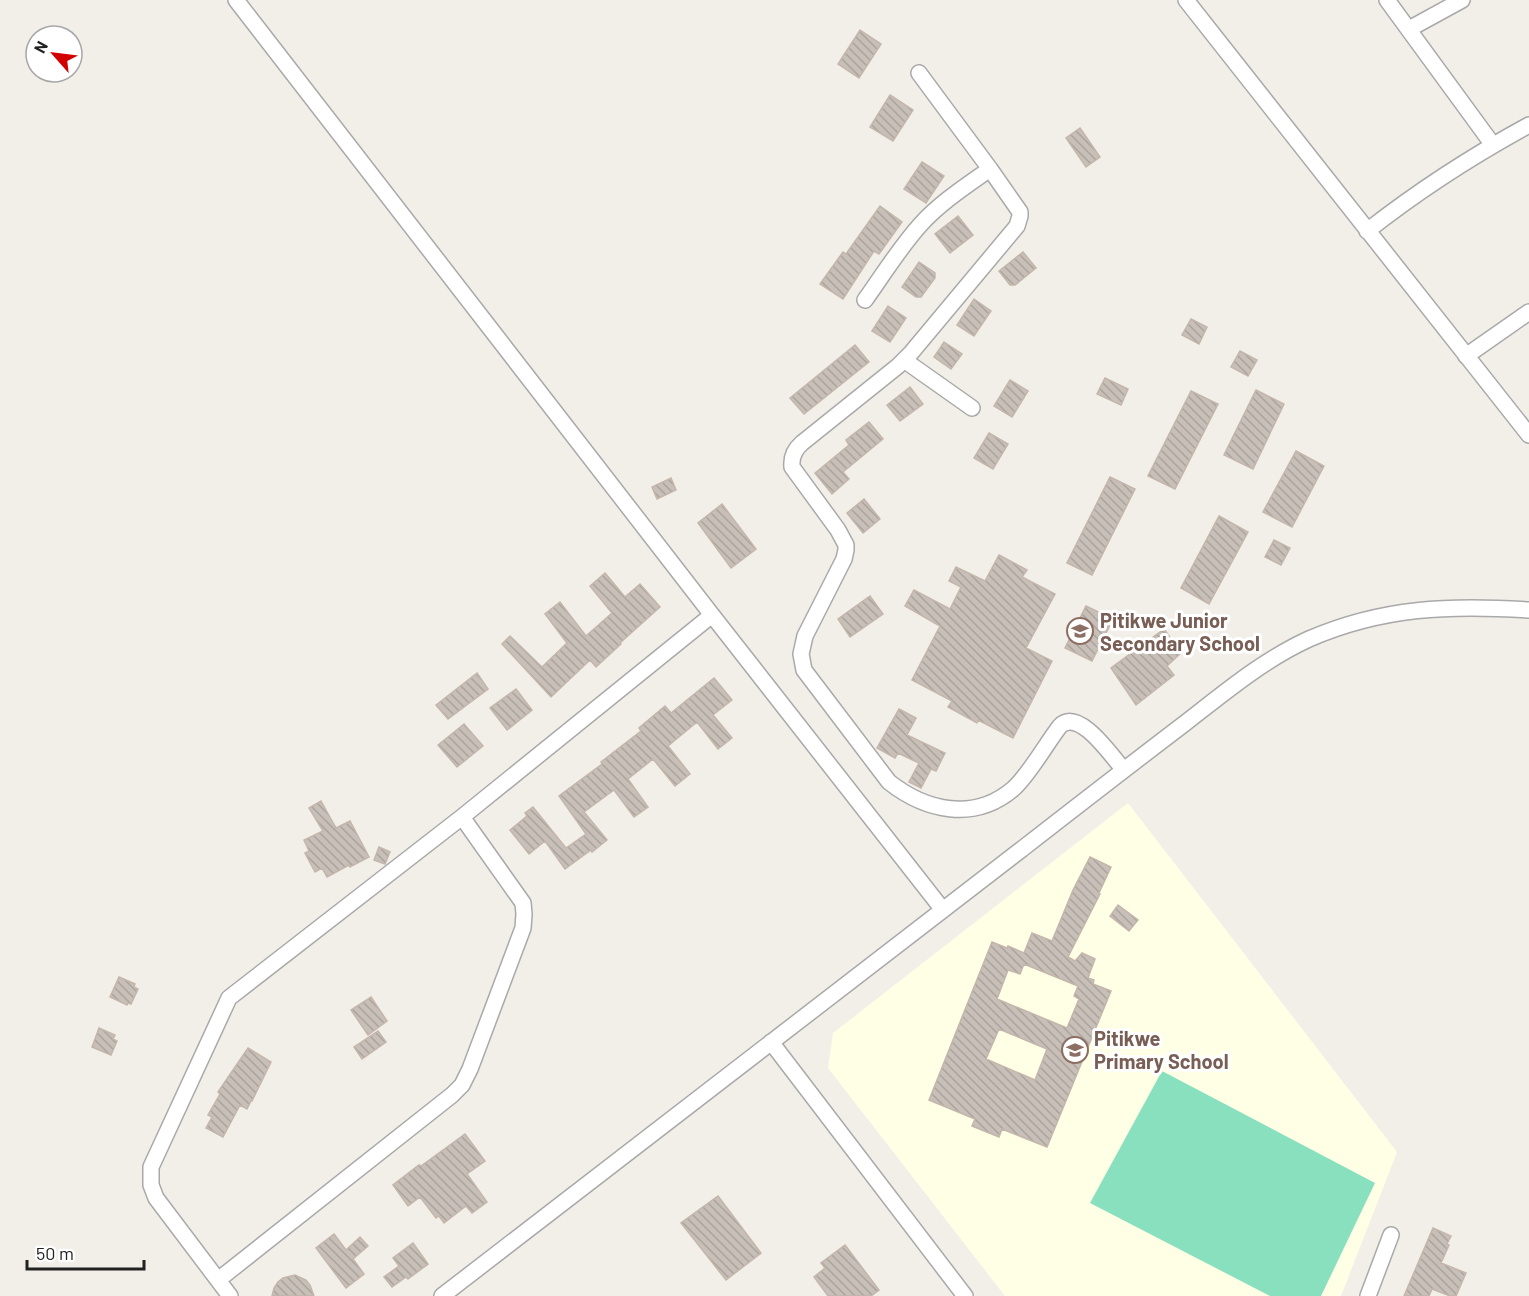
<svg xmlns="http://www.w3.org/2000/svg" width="1529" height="1296" viewBox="0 0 1529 1296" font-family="Barlow,sans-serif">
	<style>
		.education { fill: #ffffe5 }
		.pitch { fill: #88e0be }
		.building { fill: url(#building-back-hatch); stroke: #c4b6ab; stroke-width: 1.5; fill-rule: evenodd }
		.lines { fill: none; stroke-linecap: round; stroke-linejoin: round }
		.minor-casing { stroke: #a9a9a9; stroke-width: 18 }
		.minor { stroke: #fff; stroke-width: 15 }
		.labels { text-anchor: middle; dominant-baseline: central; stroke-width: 6; stroke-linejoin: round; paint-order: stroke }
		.education-label { font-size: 20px; font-weight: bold; fill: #785e54; stroke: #fff; text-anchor: start }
	</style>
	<defs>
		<pattern id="building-back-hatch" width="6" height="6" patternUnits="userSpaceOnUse" patternTransform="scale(1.5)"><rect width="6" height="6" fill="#c7bfb8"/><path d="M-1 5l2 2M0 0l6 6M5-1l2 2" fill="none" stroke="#aba49e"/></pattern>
	</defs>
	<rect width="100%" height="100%" fill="#f2efe9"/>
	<path class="education" d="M 1128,803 L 1397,1152 L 1341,1296 L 1005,1296 L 828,1068 L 833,1033 Z"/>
	<path class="pitch" d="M 1162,1071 L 1375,1183 L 1321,1296 L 1270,1296 L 1090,1203 Z"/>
	<path class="building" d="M 860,30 L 881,44 L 859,78 L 838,64 Z
		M 890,95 L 913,110 L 893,141 L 870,127 Z
		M 1080,128 L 1100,157 L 1086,167 L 1066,138 Z
		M 922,162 L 944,176 L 926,203 L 904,189 Z
		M 880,206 L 902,222 L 879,254 L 874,251 L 843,299 L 820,284 L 843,252 L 846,254 Z
		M 958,216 L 973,235 L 950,253 L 935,234 Z
		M 1023,252 L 1036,268 L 1015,285 L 1010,285 L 999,271 Z
		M 919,262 L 935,273 L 935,278 L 921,297 L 916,297 L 902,287 Z
		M 974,299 L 991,311 L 974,336 L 957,325 Z
		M 888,306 L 906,318 L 890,342 L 872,331 Z
		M 1191,319 L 1207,327 L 1199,344 L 1182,335 Z
		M 944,342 L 962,354 L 951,369 L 934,357 Z
		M 855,345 L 869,362 L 804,414 L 790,398 Z
		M 1240,351 L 1257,360 L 1248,376 L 1231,367 Z
		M 1105,378 L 1128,389 L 1121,405 L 1097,394 Z
		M 1010,380 L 1028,391 L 1012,417 L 994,406 Z
		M 910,387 L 923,404 L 900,421 L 887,405 Z
		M 1256,390 L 1284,404 L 1253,469 L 1224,455 Z
		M 1191,391 L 1218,404 L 1175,489 L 1148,476 Z
		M 869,422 L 883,439 L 843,472 L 849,479 L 832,494 L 815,473 L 849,445 L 846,440 Z
		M 989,433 L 1008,444 L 993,469 L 974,458 Z
		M 1296,451 L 1324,466 L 1292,527 L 1263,512 Z
		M 1110,477 L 1135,489 L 1092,575 L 1067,563 Z
		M 671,478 L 676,490 L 657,499 L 652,487 Z
		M 864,499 L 880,519 L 863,533 L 847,513 Z
		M 722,504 L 756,549 L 731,568 L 698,523 Z
		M 1219,516 L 1248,532 L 1209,604 L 1181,588 Z
		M 1274,540 L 1290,548 L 1281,565 L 1265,557 Z
		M 999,555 L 1027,570 L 1022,577 L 1055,594 L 1026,648 L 1052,661 L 1013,738 L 978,720 L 977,723 L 948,707 L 952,701 L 912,680 L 940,626 L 905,606 L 914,590 L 950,609 L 961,587 L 949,581 L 956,567 L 985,581 Z
		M 605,573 L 625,597 L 640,584 L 660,607 L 620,643 L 621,644 L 596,667 L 590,660 L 551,697 L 502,644 L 510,636 L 542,667 L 567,643 L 545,614 L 560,602 L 586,636 L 612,613 L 590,586 Z
		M 870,596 L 883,614 L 850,637 L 838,619 Z
		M 1086,606 L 1113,619 L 1092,661 L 1065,648 Z
		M 1164,629 L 1181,653 L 1167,666 L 1174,675 L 1136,705 L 1111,668 Z
		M 477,673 L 488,689 L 448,719 L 436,705 Z
		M 714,678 L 732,700 L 713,715 L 732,738 L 718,749 L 697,722 L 668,746 L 690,774 L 675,786 L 653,759 L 628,779 L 648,807 L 634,817 L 614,790 L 584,812 L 607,840 L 592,852 L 591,850 L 565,869 L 545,841 L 529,854 L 510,830 L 527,816 L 525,813 L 533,807 L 566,848 L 586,834 L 559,796 L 602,764 L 601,762 L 641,731 L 639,728 L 665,706 L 671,713 Z
		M 516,689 L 532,710 L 507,730 L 490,708 Z
		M 899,709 L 916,718 L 907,735 L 945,753 L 936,771 L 931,769 L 921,788 L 909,782 L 919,763 L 898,753 L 895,758 L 877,748 Z
		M 464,724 L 483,746 L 457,767 L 438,745 Z
		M 321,801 L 336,828 L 350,821 L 369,857 L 350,867 L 349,865 L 327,877 L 322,868 L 315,872 L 305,853 L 309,851 L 304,840 L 323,831 L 309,808 Z
		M 379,847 L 390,852 L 385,864 L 374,860 Z
		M 1090,857 L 1111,867 L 1099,893 L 1100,894 L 1068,957 L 1075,961 L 1082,953 L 1095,959 L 1088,978 L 1094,980 L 1093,984 L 1111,991 L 1047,1147 L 1002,1129 L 999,1137 L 972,1126 L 975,1119 L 929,1100 L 992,942 L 1007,948 L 1008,946 L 1024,953 L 1032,933 L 1052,941 L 1073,890 ZM 1024,964 L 1078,986 L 1074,996 L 1079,999 L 1067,1028 L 997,999 L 1008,970 L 1020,974 ZM 999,1029 L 1047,1049 L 1035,1080 L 986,1059 Z
		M 1118,905 L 1138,920 L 1129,931 L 1110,916 Z
		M 119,977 L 135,984 L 134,987 L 138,989 L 131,1004 L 128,1003 L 127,1005 L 110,997 Z
		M 371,997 L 387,1021 L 368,1035 L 351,1010 Z
		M 99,1028 L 115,1035 L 113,1039 L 117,1041 L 111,1055 L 92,1047 Z
		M 378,1031 L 386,1042 L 362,1059 L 354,1047 Z
		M 248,1048 L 271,1062 L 252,1101 L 251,1101 L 247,1109 L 240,1105 L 223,1137 L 206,1128 L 212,1117 L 208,1115 L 220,1094 L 218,1092 Z
		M 465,1134 L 485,1161 L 467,1174 L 487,1202 L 472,1213 L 466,1206 L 444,1223 L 439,1216 L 436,1218 L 420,1197 L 408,1206 L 393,1185 L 419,1165 L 421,1166 Z
		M 718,1196 L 761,1253 L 726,1280 L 681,1223 Z
		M 1433,1228 L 1451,1236 L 1447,1244 L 1449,1245 L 1441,1263 L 1466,1273 L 1456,1296 L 1450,1296 L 1432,1289 L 1429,1296 L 1404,1296 Z
		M 334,1234 L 346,1250 L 360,1237 L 368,1246 L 353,1259 L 364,1274 L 346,1288 L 316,1248 Z
		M 413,1243 L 428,1264 L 408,1279 L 406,1277 L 392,1287 L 384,1277 L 399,1266 L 393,1258 Z
		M 845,1245 L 879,1290 L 871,1296 L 828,1296 L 814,1277 L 825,1268 L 821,1263 Z
		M 295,1275 L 306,1280 L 310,1285 L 314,1296 L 272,1296 L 274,1288 L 278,1282 L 283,1278 Z"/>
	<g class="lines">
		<defs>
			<path id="minor" d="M 236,0 L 712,615 L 943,910
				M 1186,0 L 1529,435
				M 1387,0 L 1493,145
				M 1409,29 L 1462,0
				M 919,73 L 990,169 L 1020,212 L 1020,216 L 1017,226 L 911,353 L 898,366 L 802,443 C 795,449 791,457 792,467 L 838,530 L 846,545 L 846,550 L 844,559 L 805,636 L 801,654 L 804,670 L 889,782 C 926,811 974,822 1013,789 C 1029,775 1046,744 1060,726 C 1079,707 1112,757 1124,770
				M 1367,231 C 1418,191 1472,156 1529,125
				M 865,300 C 883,275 900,247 921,224 C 940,203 966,186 990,169
				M 1466,356 L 1529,312
				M 904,360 L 972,408
				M 771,1042 L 965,1296
				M 218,1280 L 452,1095 L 462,1085 L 470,1069 L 523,928 L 524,914 L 523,903 L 462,817
				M 230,1296 L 156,1198 L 151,1185 L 151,1167 L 229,998 L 462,817 L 712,615
				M 442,1296 C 636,1147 829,998 1022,849 C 1076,807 1130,765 1184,724 C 1224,693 1263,660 1309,639 C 1383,607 1450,605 1529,610
				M 1368,1296 L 1391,1235"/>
		</defs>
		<use href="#minor" class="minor-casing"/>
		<use href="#minor" class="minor"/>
	</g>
	<defs>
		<symbol id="school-ring" viewBox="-11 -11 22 22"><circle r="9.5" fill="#fff" stroke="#8d6e63" stroke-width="1.5"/><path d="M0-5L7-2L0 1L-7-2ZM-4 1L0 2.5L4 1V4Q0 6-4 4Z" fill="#8d6e63"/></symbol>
	</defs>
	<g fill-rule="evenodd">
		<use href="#school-ring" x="1065" y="616" width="30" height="30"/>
		<use href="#school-ring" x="1060" y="1035" width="30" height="30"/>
	</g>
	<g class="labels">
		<g class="education-label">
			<text x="1100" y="620">Pitikwe Junior<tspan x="1100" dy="23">Secondary School</tspan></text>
			<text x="1094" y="1038">Pitikwe<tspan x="1094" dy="23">Primary School</tspan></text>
		</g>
	</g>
	<g transform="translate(54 54) rotate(298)"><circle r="28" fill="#ffffff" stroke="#a7a7a7" stroke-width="1.5"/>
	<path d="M0-4.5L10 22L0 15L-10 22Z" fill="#d40000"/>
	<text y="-9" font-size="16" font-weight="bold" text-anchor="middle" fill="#222222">N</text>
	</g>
	<path d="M27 1260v9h117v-9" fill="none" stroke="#222222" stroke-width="3"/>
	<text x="36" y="1260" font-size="18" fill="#222222" stroke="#ffffff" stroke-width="4.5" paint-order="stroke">50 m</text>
</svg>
